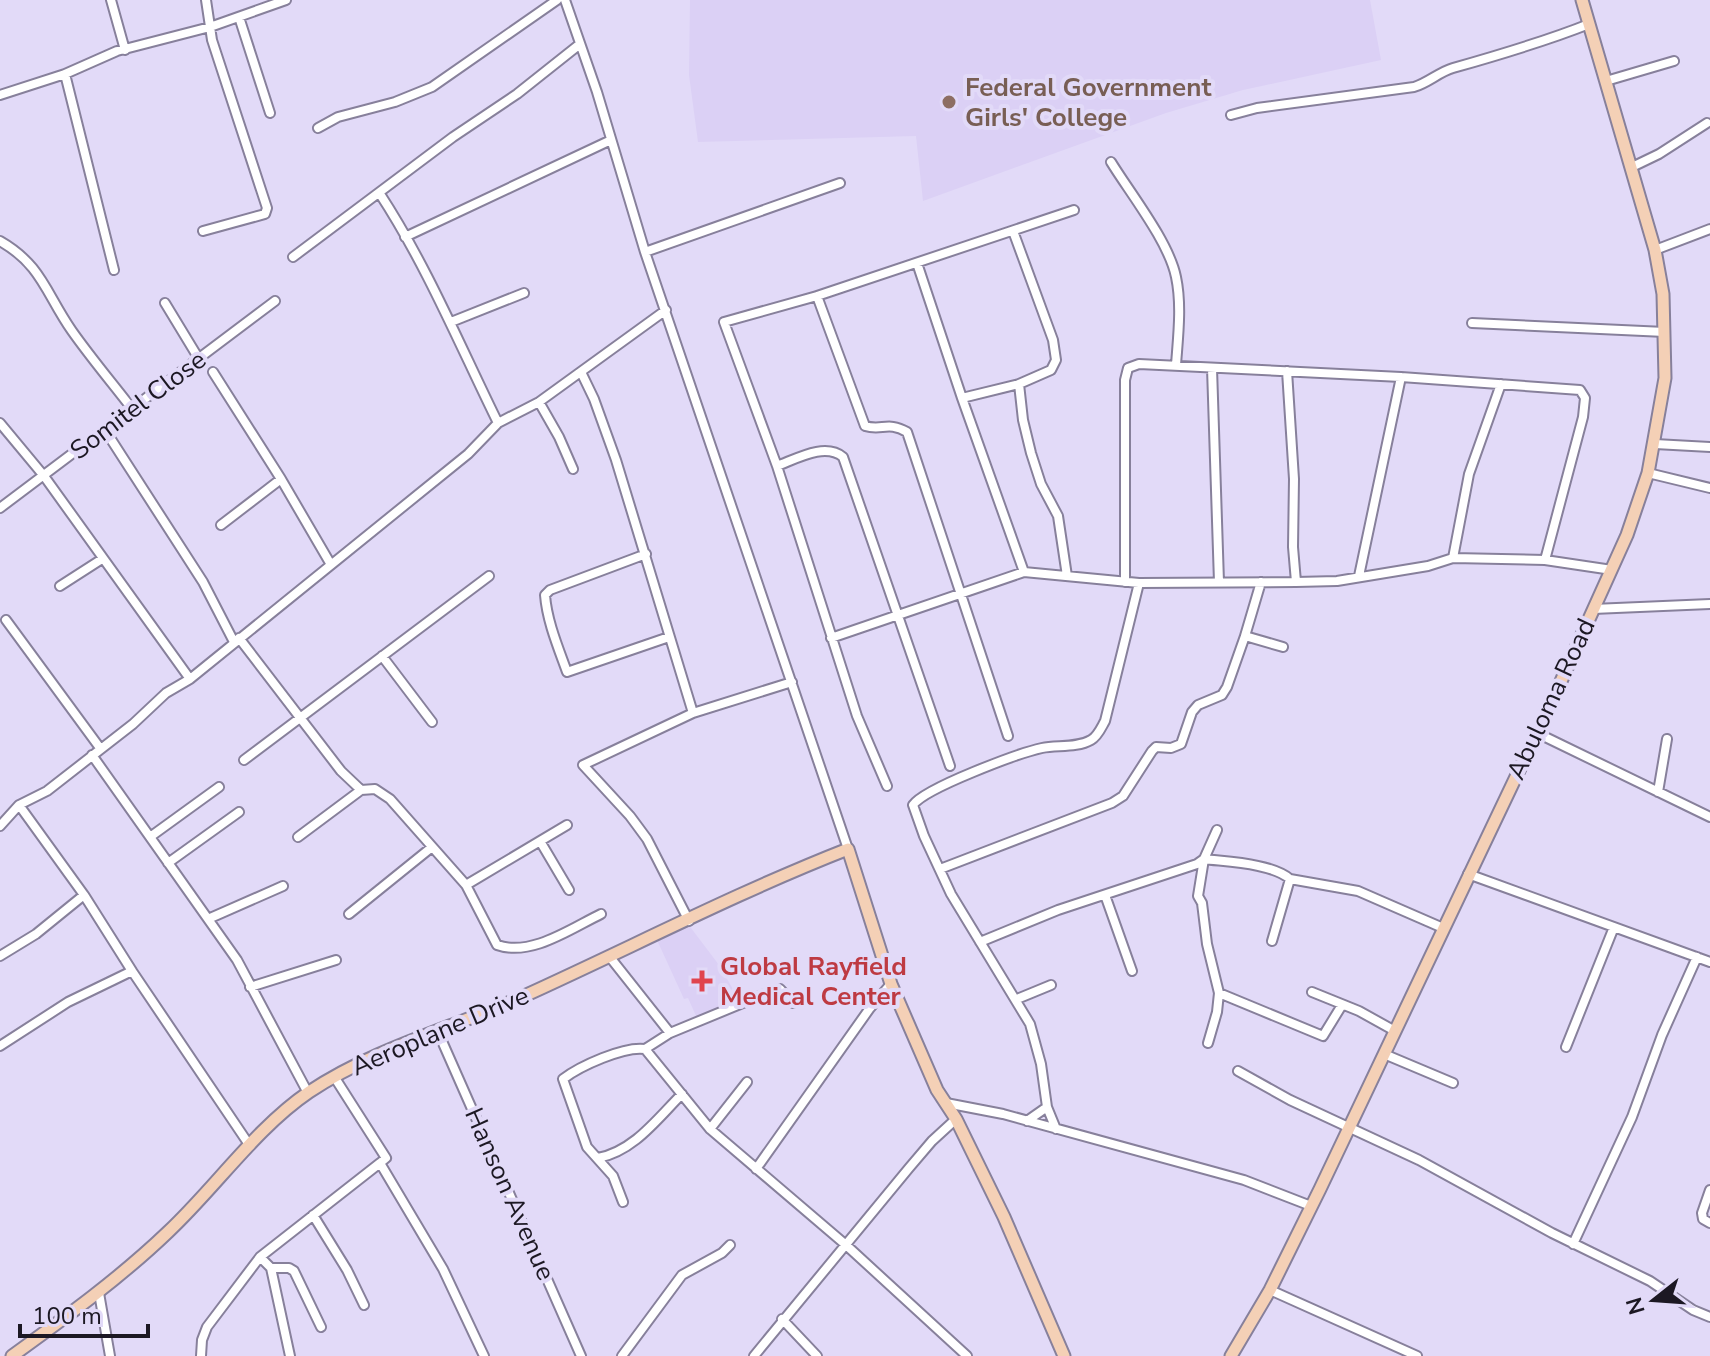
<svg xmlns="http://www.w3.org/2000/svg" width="1710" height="1356" viewBox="0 0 1710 1356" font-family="'Nunito Sans',sans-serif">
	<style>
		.built { fill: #dbd0f5 }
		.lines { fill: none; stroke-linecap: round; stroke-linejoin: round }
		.street-casing { stroke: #87809b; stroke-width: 12 }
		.secondary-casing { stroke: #87809b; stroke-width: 15 }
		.street { stroke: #fff; stroke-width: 8 }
		.secondary { stroke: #f4d0b6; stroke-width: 11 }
		.education-dot { fill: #8d6e63; stroke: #e2daf8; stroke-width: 3 }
		.health-dot { fill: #e0444e; stroke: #e2daf8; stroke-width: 3 }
		.labels { text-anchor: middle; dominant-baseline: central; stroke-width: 8; stroke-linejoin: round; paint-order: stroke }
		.education-label { font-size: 26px; font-weight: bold; fill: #785e54; stroke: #e2daf8; text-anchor: start }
		.street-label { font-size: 26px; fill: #1c1823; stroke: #e2daf8 }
		.health-label { font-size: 26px; font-weight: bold; fill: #be3a42; stroke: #e2daf8; text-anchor: start }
	</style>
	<rect width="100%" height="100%" fill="#e2daf8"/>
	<path class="built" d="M 690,0 L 1370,0 L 1381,60 L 1243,90 L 1166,113 L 923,201 L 916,136 L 698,142 L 689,75 Z
		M 688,924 L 719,965 L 738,998 L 697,1018 L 688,998 L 684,999 L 657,940 Z"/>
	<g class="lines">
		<defs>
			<path id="street" d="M 111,0 L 125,50
				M 565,0 L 597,92 L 645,252 L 848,849
				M 239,17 L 270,113
				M 65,74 L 114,270
				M 1606,81 L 1674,61
				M 0,95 L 65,74 L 117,51 L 210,27 L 286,0
				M 1231,115 L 1257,108 L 1414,87 C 1428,83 1439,72 1453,68 C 1499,55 1544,42 1589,24
				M 318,128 L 338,117 L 395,102 L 432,87 L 557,0
				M 1111,162 C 1130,193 1169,242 1176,277 C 1182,305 1178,337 1176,365
				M 1632,167 L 1659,154 L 1707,123
				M 380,194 C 427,266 460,346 498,423
				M 203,231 L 265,214 L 267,208 L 212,40 L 206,0
				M 405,237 L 611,140
				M 0,241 C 42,265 46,294 72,331 C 91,358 113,384 133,410
				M 1655,250 L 1710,229
				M 645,252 L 840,183
				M 293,257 L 453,137 L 517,94 L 580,44
				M 917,263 L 962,398 L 1024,572
				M 817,296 L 865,426 C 882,431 888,421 907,432 L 1008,736
				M 165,303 L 199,359
				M 451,322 L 524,293
				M 1472,323 L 1665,332
				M 1212,368 L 1219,582
				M 1287,371 L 1294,479 L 1293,547 L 1296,582
				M 213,372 L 281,479 L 330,563
				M 581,372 L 594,399 L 616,460 L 693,713
				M 1019,384 L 1023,420 L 1031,453 L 1041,484 L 1058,516 L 1067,576
				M 962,398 L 1019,384 L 1051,370 L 1056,360 L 1053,340 L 1013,231
				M 539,402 L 559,437 L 573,469
				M 0,423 L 44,476 L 190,679
				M 105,430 L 203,582 L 234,642
				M 1655,444 L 1710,447
				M 777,466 C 796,459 825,442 843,457 L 950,766
				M 1648,473 L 1710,488
				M 0,508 L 275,301
				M 221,525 L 281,479
				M 646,554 L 550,590 L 545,595 C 547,621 558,647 567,672 L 669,637
				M 1453,558 L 1469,474 L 1501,384
				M 1359,576 L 1401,377
				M 1125,582 L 1125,380 L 1128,368 L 1139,364 L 1401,377 L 1580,390 L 1585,398 L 1583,417 L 1545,560
				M 1261,582 L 1245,636 L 1283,647
				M 60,586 L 102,559
				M 1593,609 L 1710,604
				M 6,620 L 100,748
				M 239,638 L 341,771 L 361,790
				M 831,638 L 1024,572 L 1139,583 L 1296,582 L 1337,581 L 1428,566 L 1453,558 L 1545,560 L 1612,570
				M 382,656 L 432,722
				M 1537,733 L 1710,817
				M 92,755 L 237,960 L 308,1093
				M 244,760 L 489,576
				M 887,786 L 857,716 L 777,466 L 724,322 L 817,296 L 1074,210
				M 1658,792 L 1667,739
				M 0,826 L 19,805 L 47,791 L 133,724 L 166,693 L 190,679 L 468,454 L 498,423 L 539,402 L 666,310
				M 150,837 L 219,787
				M 298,837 L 361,790 L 375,789 L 390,799 L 466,885 L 497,945 C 531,957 570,929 601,914
				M 540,841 L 569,890
				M 168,863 L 239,812
				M 940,869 L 1112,803 L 1123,796 L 1152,751 L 1156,747 L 1171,748 L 1181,744 L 1192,712 L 1198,705 L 1222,695 L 1227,687 L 1245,636
				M 1468,874 L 1710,962
				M 466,885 L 567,825
				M 1105,895 L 1132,971
				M 349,914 L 432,847
				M 208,919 L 283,886
				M 689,921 L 647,839 L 630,816 L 583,765 L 693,713 L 792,682
				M 1272,941 L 1290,879
				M 980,942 L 1058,910 L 1197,864 L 1204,859 C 1227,862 1271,863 1290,879 L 1358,891 L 1443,928
				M 0,956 L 36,934 L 84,895
				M 609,956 L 670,1033
				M 132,971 L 250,1146
				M 250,987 L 336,960
				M 1312,992 L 1359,1011 L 1395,1031
				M 1219,993 L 1323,1036 L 1342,1005
				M 1017,999 L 1051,985
				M 438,1032 L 581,1356
				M 1208,1043 L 1217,1012 L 1219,993 L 1207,944 L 1202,903 L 1198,896 L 1204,859 L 1217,830
				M 0,1046 L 68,1002 L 132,971 L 84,895 L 19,805
				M 1566,1047 L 1614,927
				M 645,1049 L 710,1129 L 846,1245 L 967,1356
				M 1384,1054 L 1453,1083
				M 1238,1071 L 1290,1100 L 1419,1160 L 1552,1233 L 1650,1281 L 1693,1310 L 1710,1317
				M 335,1078 L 386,1158 L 380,1163 L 443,1269 L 484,1356
				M 946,1103 L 1003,1114 L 1244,1180 L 1311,1206
				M 1027,1121 L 1047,1107
				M 710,1129 L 747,1082
				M 1056,1129 L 1047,1107 L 1041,1064 L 1030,1024 L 951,894 L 924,836 L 913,805 C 925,788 1019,753 1042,748 C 1057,745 1077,748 1091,740 C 1098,736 1101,728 1105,721 L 1139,583
				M 598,1158 C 634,1151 657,1119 682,1094
				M 756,1169 L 870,1008 L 891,984
				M 1710,1190 L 1702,1213 L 1703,1219 L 1710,1223
				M 623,1202 L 613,1176 L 587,1147 L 563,1079 C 580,1066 624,1046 645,1049 L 670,1033 L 772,991 L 780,989 L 793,1003
				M 313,1215 L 347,1270 L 364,1305
				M 1573,1244 L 1632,1117 L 1662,1035 L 1697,957
				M 260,1257 L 271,1268 L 290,1356
				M 271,1268 L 289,1268 L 294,1271 L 321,1327
				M 1270,1290 L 1417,1356
				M 99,1293 L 110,1356
				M 782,1319 L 817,1356
				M 201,1356 L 202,1340 L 207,1327 L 260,1257 L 380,1163
				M 622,1356 L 682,1275 L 722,1253 L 730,1245
				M 754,1356 L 909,1168 L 932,1141 L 956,1119"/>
			<path id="secondary" d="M 12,1356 C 66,1317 120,1278 168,1232 C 215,1188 256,1128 309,1092 C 375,1048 453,1028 524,996 C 632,947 738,892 848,849 L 891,984 L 937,1090 L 956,1119 L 1004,1217 L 1064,1356
				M 1231,1356 L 1270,1290 L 1320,1189 L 1553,699 L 1627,535 L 1648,473 L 1665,378 L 1663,294 L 1655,250 L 1582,0"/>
		</defs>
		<use href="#street" class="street-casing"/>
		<use href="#secondary" class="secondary-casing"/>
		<use href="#street" class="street"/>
		<use href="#secondary" class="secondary"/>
	</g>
	<circle class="education-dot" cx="949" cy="102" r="8"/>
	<path class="health-dot" d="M698 969h8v8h8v8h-8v8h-8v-8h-8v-8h8z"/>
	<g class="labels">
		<g class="education-label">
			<text x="965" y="87">Federal Government<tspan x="965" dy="30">Girls' College</tspan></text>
		</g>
		<g class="street-label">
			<text transform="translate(138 405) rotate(-37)">Somitel Close</text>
			<text transform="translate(1551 699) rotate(-65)">Abuloma Road</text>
			<text transform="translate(440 1031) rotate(-23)">Aeroplane Drive</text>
			<text transform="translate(510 1194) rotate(66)">Hanson Avenue</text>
		</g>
		<g class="health-label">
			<text x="720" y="966">Global Rayfield<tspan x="720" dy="30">Medical Center</tspan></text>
		</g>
	</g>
	<g transform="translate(1654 1300) rotate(253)" stroke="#e2daf8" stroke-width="6" paint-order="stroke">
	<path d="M0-6L14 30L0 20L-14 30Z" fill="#1c1823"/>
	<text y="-12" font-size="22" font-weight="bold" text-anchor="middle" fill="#1c1823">N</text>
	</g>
	<path d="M20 1324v12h128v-12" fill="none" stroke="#1c1823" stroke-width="4"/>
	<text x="32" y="1324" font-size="24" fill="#1c1823" stroke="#e2daf8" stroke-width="6" paint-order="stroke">100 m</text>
</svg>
